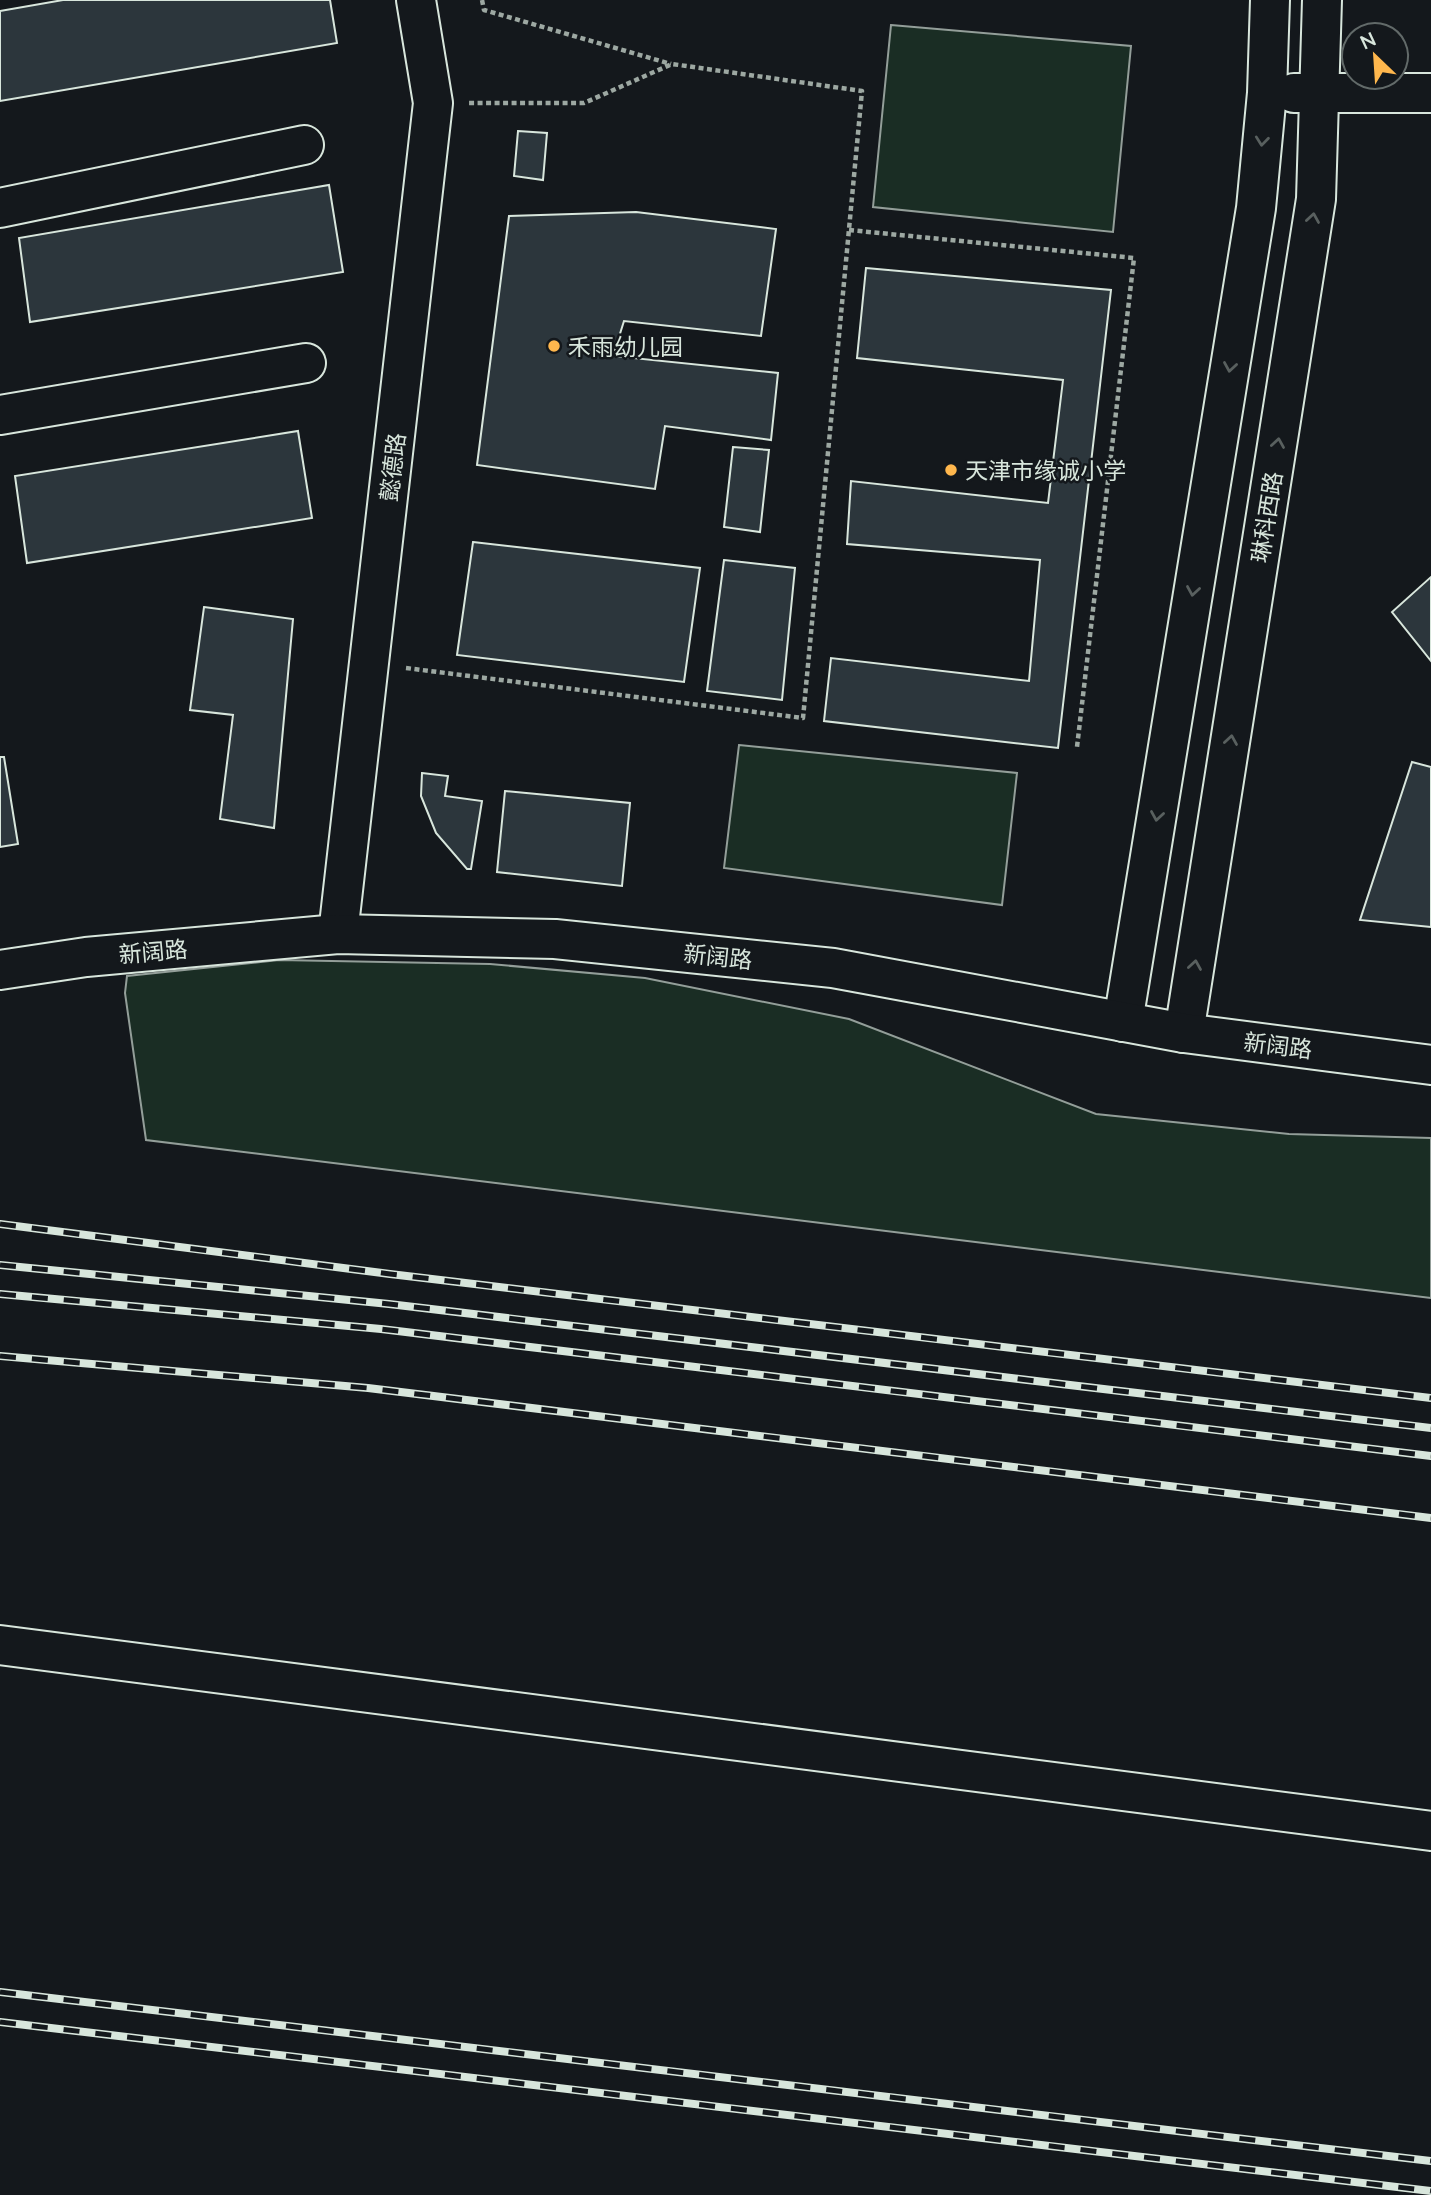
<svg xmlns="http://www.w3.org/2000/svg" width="1431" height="2195" viewBox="0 0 1431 2195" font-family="Lato,'Noto Sans SC',sans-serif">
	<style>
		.green { fill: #1a2d24; stroke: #939e99; stroke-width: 2 }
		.building { fill: #2c363c; stroke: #d8e6dc; stroke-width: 2 }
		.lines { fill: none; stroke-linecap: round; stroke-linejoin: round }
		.minor-casing { stroke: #d8e6dc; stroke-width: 42 }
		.major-casing { stroke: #d8e6dc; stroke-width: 42 }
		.path { stroke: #9da8a2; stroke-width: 4.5; stroke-dasharray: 5 3.5; stroke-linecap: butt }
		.minor { stroke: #14181c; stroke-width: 38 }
		.major { stroke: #14181c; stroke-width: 38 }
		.rail-casing { stroke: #d8e6dc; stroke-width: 8 }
		.rail { stroke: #14181c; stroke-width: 5; stroke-dasharray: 16; stroke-linecap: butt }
		.oneway { stroke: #59605f }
		.poi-dot { fill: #ffb74d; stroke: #14181c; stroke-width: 2.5 }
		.labels { text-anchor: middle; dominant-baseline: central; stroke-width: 5; stroke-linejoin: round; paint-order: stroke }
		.poi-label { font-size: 23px; fill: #d8e6dc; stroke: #14181c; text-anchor: start }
		.street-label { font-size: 23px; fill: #d8e6dc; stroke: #14181c }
	</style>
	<rect width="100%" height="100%" fill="#14181c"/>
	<path class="green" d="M 891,25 L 1131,46 L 1113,232 L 873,207 Z
		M 739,745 L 1017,773 L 1002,905 L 724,868 Z
		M 279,960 L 490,964 L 645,978 L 849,1019 L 1096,1114 L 1289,1134 L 1431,1138 L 1431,1298 L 146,1140 L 125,993 L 127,976 Z"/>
	<path class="building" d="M 63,0 L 330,0 L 337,43 L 0,101 L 0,11 Z
		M 518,131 L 547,133 L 543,180 L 514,176 Z
		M 329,185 L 343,272 L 30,322 L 19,238 Z
		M 636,212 L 776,229 L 761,336 L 624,321 L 613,356 L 778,373 L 771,440 L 665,426 L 655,489 L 477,465 L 509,216 Z
		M 866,268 L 1111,290 L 1058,748 L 824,721 L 831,658 L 1029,681 L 1040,560 L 847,544 L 851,481 L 1048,503 L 1063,380 L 857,358 Z
		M 298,431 L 312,518 L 27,563 L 15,476 Z
		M 733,447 L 769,450 L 760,532 L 724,527 Z
		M 473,542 L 700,568 L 684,682 L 457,655 Z
		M 724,560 L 795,568 L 782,700 L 707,691 Z
		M 1431,577 L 1431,661 L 1392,612 Z
		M 204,607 L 293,619 L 274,828 L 220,819 L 233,715 L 190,710 Z
		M 0,757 L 4,757 L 18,844 L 0,847 Z
		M 1412,762 L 1431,767 L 1431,927 L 1360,920 Z
		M 422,773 L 448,776 L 445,796 L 482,801 L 471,869 L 467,869 L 436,833 L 421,796 Z
		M 505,791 L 630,803 L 622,886 L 497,872 Z"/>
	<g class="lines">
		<defs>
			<path id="minor" d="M 1294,93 L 1431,93
				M 0,208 L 304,145
				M 0,415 L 306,363
				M 338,934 L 433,103 L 416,0
				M 1123,1022 L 1256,208 L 1267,93 L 1270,0
				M 1184,1033 L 1316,199 L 1322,0
				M 0,1645 L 1431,1831"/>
			<path id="major" d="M 0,970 L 86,957 L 338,934 L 555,939 L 833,968 L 1184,1033 L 1431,1065"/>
		</defs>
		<use href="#minor" class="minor-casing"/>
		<use href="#major" class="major-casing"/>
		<path class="path" d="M 482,0 L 484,10 L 671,64
			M 849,230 L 1134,258 L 1077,747
			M 406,668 L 803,718 L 862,91 L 672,64 L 584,103 L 469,103"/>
		<use href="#minor" class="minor"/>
		<use href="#major" class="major"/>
		<defs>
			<path id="rail" d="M 0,1224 L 390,1274 L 1431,1398
				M 0,1265 L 389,1304 L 1431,1428
				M 0,1294 L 381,1329 L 1431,1456
				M 0,1356 L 368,1388 L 1431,1518
				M 0,1992 L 1431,2161
				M 0,2022 L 1431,2191"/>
		</defs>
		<use href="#rail" class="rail-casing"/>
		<use href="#rail" class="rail"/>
	</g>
	<defs><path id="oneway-chevron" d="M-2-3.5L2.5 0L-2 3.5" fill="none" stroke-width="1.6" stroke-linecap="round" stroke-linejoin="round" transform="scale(1.75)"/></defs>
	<g class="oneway">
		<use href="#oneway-chevron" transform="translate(1262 141) rotate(96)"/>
		<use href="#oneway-chevron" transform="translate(1313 218) rotate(-81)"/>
		<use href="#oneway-chevron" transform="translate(1230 367) rotate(99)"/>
		<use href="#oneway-chevron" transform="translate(1278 443) rotate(-81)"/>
		<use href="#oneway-chevron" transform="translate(1193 591) rotate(99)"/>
		<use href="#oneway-chevron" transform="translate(1231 740) rotate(-81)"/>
		<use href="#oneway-chevron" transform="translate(1157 816) rotate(99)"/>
		<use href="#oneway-chevron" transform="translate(1195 965) rotate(-81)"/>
	</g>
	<g class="poi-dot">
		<circle cx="554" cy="346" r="7"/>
		<circle cx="951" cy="470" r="7"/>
	</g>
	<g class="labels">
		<g class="poi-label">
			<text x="568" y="346">禾雨幼儿园</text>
			<text x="965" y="470">天津市缘诚小学</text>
		</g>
		<g class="street-label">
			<text transform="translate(392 467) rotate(-83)">懿德路</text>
			<text transform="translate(1266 517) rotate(-81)">琳科西路</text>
			<text transform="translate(153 951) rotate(-5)">新阔路</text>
			<text transform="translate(718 956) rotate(6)">新阔路</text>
			<text transform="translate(1278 1045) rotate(7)">新阔路</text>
		</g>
	</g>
	<g transform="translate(1375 56) rotate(335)"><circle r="33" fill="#14181c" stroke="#626a69" stroke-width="2"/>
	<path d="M0-5L12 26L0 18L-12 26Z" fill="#ffb74d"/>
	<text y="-10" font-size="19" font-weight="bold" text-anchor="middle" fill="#d8e6dc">N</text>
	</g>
</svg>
